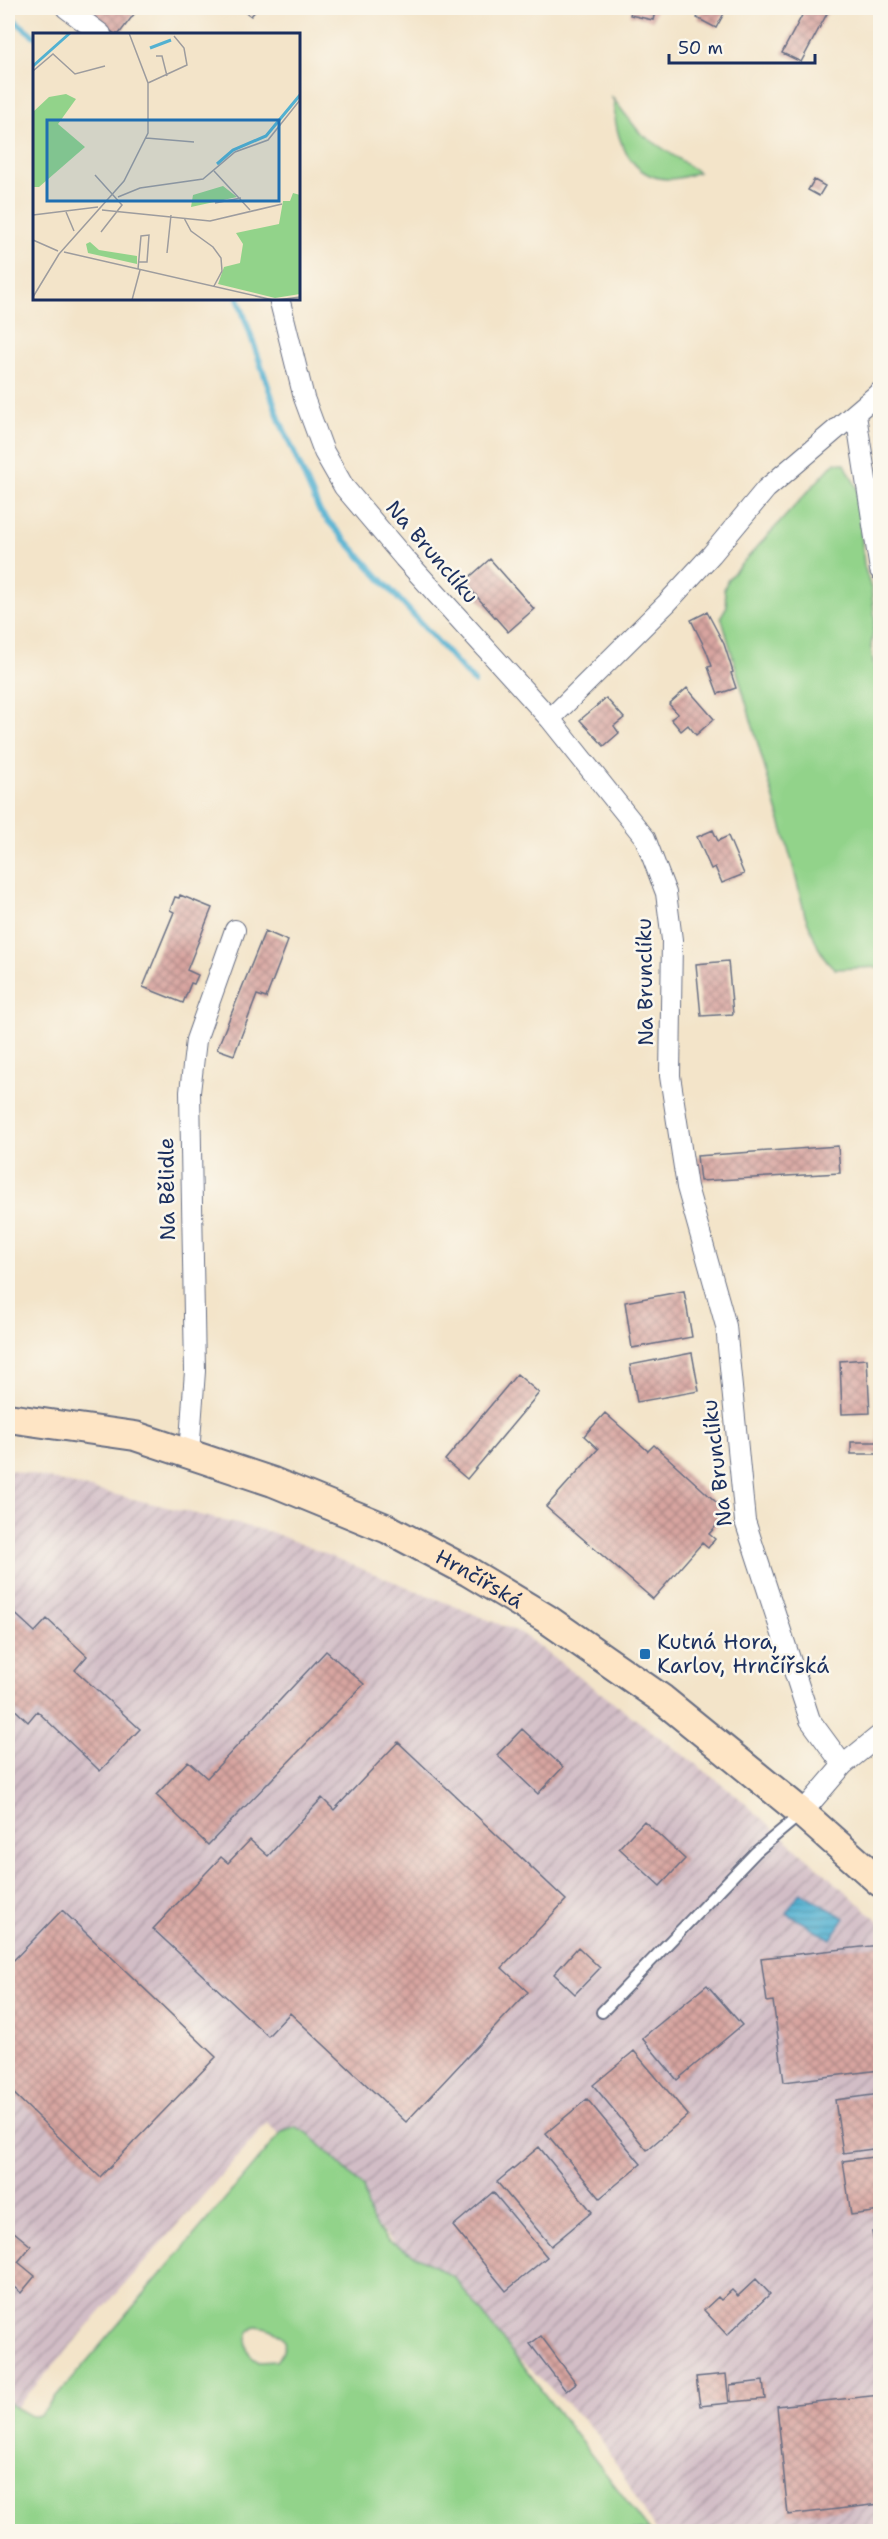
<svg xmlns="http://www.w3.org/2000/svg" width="888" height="2539" viewBox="0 0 888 2539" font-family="'Shantell Sans',sans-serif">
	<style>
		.industrial { fill: url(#industrial-furrows) }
		.grass { fill: #92d38a; stroke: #568174; stroke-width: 1.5; fill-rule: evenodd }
		.water { fill: url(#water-rules); stroke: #367098; stroke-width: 1.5 }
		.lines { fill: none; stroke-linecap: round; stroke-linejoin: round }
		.stream { stroke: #52b1d1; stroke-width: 6 }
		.building { fill: url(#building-cross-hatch) }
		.service-casing { stroke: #676e83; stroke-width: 14 }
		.minor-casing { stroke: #676e83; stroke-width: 22 }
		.secondary-casing { stroke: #676e83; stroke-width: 32 }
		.service { stroke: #fff; stroke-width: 10 }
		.minor { stroke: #fff; stroke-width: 20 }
		.secondary { stroke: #fee5c5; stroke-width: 28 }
		.poi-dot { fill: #1f6fb2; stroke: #fbf7ec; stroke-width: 2 }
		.labels { text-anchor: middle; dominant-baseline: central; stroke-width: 5; stroke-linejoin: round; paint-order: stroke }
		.street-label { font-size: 21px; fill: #1b2f5e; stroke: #fbf7ec }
		.poi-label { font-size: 21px; fill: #1b2f5e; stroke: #fbf7ec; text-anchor: start }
		.inset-river { fill: none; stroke: #52b1d1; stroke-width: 3 }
		.inset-road { fill: none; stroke: #9d9c9e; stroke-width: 1.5 }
		.view { fill: #1f6fb2; fill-opacity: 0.15; stroke: #1f6fb2; stroke-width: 3 }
		.inset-edge { fill: none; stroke: #1b2f5e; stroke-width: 3 }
	</style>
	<defs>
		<pattern id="industrial-furrows" width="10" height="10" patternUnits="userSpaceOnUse" patternTransform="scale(1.5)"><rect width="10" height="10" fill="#d2bdc6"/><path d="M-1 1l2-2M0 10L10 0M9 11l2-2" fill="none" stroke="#aa9aa4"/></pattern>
		<pattern id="water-rules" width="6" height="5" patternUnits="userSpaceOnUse" patternTransform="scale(1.5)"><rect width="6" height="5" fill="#52b1d1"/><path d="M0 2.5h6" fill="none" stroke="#4390ad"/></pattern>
		<pattern id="building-cross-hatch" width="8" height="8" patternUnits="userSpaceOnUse" patternTransform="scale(1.5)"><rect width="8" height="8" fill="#d8a5a0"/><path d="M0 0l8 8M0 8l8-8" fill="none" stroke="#ae8786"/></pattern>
	</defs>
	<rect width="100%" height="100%" fill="#fbf7ec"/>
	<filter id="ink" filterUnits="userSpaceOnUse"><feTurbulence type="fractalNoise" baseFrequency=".0167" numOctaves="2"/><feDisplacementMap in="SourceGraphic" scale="12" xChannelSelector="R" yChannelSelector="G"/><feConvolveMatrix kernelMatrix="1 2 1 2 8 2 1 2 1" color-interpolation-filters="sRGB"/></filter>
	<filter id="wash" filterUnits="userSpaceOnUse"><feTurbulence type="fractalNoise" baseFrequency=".008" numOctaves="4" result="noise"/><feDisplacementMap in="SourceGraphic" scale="24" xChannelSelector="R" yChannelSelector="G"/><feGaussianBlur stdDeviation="1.35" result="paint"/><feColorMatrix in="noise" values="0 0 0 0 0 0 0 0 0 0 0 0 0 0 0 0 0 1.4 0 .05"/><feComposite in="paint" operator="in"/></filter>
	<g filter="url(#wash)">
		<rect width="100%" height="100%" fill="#f3e4c9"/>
		<path class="industrial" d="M 8,1469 L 271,1532 L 521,1633 L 730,1790 L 880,1922 L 880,2531 L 656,2531 L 598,2434 L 516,2356 L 454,2277 L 398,2246 L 371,2221 L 363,2187 L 282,2132 L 280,2135 L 267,2123 L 15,2409 L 8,2403 Z"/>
		<path class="grass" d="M 611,96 L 640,133 L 698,172 C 642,196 614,152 614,101 Z
			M 835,462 L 845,464 L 857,488 L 864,565 L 871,589 L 875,618 L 871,647 L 875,674 L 880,687 L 880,967 L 835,969 L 826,960 L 818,947 L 805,915 L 792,862 L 721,616 L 727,606 L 724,589 L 728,579 Z
			M 296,2127 L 308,2133 L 363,2187 L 371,2220 L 387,2240 L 454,2277 L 650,2531 L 8,2531 L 8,2403 L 31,2416 L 40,2416 L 282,2132 ZM 256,2326 C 277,2328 296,2340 276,2361 L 259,2362 C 244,2355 242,2335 256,2326 Z"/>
		<path class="water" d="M 800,1892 L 845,1918 L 831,1939 L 786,1913 Z"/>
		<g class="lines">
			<path class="stream" d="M 8,15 L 34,36
				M 238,298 L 280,421 L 320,512 L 474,682"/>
		</g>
		<g id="blocks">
			<path class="building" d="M 78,8 L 132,8 L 131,10 L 135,13 L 119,34 L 115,34 Z
				M 240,8 L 258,8 L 251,16 Z
				M 632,8 L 656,8 L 653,20 L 630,15 Z
				M 703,8 L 727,8 L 716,28 L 697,18 Z
				M 806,8 L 830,8 L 801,62 L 782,53 Z
				M 814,180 L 825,186 L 819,196 L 808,190 Z
				M 490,559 L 534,609 L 508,632 L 464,582 Z
				M 707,612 L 724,644 L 733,672 L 731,673 L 736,688 L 718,694 L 708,667 L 712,666 L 706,650 L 691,620 Z
				M 687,688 L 714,719 L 696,735 L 688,725 L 681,731 L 671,719 L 678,714 L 669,704 Z
				M 606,698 L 624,718 L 614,726 L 619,733 L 604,746 L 580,720 Z
				M 713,830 L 718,841 L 728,836 L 744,874 L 722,883 L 715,867 L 711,869 L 697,837 Z
				M 180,895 L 212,908 L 187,970 L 198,975 L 194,984 L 191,983 L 183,1003 L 143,987 L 174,912 L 170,910 L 175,897 L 179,898 Z
				M 265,931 L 288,941 L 266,998 L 257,995 L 234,1055 L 217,1049 Z
				M 728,961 L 733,1014 L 701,1016 L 696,964 Z
				M 838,1146 L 840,1173 L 700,1181 L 697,1156 Z
				M 684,1291 L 692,1337 L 632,1348 L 625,1302 Z
				M 692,1353 L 699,1391 L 637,1402 L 630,1365 Z
				M 867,1359 L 870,1413 L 842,1414 L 840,1361 Z
				M 517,1374 L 539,1393 L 467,1479 L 445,1460 Z
				M 605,1413 L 648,1451 L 654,1445 L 728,1513 L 709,1534 L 715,1539 L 708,1548 L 702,1543 L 653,1599 L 546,1507 L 598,1449 L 584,1436 Z
				M 877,1424 L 880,1424 L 880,1454 L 851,1454 L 851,1442 L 877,1442 Z
				M 9,1608 L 35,1632 L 47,1619 L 87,1656 L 75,1670 L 140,1729 L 100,1771 L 37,1711 L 28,1722 L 8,1703 Z
				M 326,1651 L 364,1684 L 208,1845 L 156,1795 L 188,1761 L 207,1778 Z
				M 522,1729 L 563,1767 L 538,1794 L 497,1755 Z
				M 398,1742 L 566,1900 L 502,1968 L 528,1992 L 406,2122 L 290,2013 L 268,2036 L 153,1929 L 221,1857 L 228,1863 L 250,1840 L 268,1856 L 322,1798 L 334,1810 Z
				M 644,1821 L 685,1859 L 660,1886 L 619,1848 Z
				M 62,1910 L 216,2057 L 100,2177 L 8,2088 L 8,1966 Z
				M 880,1945 L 880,2070 L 784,2082 L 773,2001 L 767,2002 L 761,1958 Z
				M 578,1947 L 600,1968 L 575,1994 L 554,1974 Z
				M 707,1985 L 742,2025 L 677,2080 L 642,2038 Z
				M 634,2051 L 688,2115 L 647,2150 L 593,2085 Z
				M 880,2094 L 880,2148 L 843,2153 L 835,2100 Z
				M 587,2099 L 641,2164 L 600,2198 L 546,2133 Z
				M 539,2147 L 592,2212 L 551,2246 L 497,2182 Z
				M 880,2156 L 880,2211 L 851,2215 L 843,2161 Z
				M 493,2192 L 547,2257 L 506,2291 L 453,2226 Z
				M 8,2227 L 31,2246 L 18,2262 L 35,2276 L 21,2293 L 8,2282 Z
				M 880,2231 L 880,2247 L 875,2248 L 872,2232 Z
				M 756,2279 L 770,2294 L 727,2335 L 704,2310 L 718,2297 L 721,2300 L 732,2290 L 738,2296 Z
				M 541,2336 L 576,2383 L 566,2391 L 530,2344 Z
				M 726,2374 L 729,2403 L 700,2406 L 696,2377 Z
				M 763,2381 L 765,2399 L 731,2402 L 730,2385 Z
				M 880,2395 L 880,2504 L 788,2515 L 777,2406 Z"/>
		</g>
	</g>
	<g filter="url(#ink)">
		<use href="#blocks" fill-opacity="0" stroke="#676e83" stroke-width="1.5"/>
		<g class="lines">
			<defs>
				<path id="service" d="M 602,2012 L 756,1852 L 801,1814"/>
				<path id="minor" d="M 66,8 L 101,34
					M 279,298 L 304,398 L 324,452 L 344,487 L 404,558 L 550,719 L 645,838 L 666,893 L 672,940 L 670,1076 L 687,1187 L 726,1326 L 745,1521 L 810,1720 L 843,1765
					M 856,415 L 880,570
					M 550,719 L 667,603 L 712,554 L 766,489 L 880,392
					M 189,1454 L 195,1371 L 190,1092 L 196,1040 L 235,930
					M 802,1813 L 843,1765 L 880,1735"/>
				<g id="secondary">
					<path id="s1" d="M 8,1418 L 135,1436 L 273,1482 L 388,1529 L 469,1572 L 547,1619 L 662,1699 L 802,1813 L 880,1882"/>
				</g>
			</defs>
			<use href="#service" class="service-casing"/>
			<use href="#minor" class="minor-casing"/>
			<use href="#secondary" class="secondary-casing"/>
			<use href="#service" class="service"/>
			<use href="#minor" class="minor"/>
			<use href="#secondary" class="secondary"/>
		</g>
	</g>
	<rect class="poi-dot" x="639" y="1648" width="12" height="12" rx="3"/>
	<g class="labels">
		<g class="street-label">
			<text transform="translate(432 552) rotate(49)">Na Brunclíku</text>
			<text transform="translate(645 982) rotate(-91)">Na Brunclíku</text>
			<text transform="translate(167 1189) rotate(-91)">Na Bělidle</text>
			<text transform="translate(717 1463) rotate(-97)">Na Brunclíku</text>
			<text stroke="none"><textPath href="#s1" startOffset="502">Hrnčířská</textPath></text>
		</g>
		<g class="poi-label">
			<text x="657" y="1642">Kutná Hora,<tspan x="657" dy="24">Karlov, Hrnčířská</tspan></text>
		</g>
	</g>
	<g transform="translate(33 33)">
		<rect width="267" height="267" fill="#f3e4c9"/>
		<path d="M 33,61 L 43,66 L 25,91 L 52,114 L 6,154 L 1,154 L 0,79 L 16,64 ZM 190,153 L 204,164 L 158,174 L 160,162 ZM 260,160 L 267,162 L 267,261 L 242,265 L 185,251 L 191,234 L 207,230 L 210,211 L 203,200 L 246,191 L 250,168 L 257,168 ZM 57,209 L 66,217 L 104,223 L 104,231 L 55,220 L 53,211 Z" fill="#92d38a"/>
		<path class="inset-river" d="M 117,15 L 138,7M 0,33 L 37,0M 184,131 L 200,117 L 233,103 L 267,62"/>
		<path class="inset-road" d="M 123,23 L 129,23 L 134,43M 0,38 L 20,21 L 42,41 L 72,33M 115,50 L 154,32 L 151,15 L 141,3M 113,105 L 161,109M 181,138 L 217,177M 62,142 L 89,172 L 68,199M 85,164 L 107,155 L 170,146 L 202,119 L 235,107 L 267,67M 182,170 L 208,165M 69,177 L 177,188 L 249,171M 33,179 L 41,198M 0,182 L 65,174M 151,185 L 158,198 L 180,214 L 188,225 L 189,238 L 181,253M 0,207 L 25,218M 31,219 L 240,267M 134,220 L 138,182M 26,221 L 91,148 L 115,100 L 115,50 L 96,0M 105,236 L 108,203 L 116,202 L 114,229 L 106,229M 0,264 L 26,221M 99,267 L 107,237M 244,267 L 267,264"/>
		<path class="view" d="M 14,87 L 246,87 L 246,168 L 14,168 Z"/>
		<rect width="267" height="267" class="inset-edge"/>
	</g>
	<rect width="888" height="2539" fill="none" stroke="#fbf7ec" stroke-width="30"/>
	<path d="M669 54v9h146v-9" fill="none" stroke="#1b2f5e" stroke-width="3"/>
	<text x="678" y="54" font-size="18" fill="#1b2f5e" stroke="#fbf7ec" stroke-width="4.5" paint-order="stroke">50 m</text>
</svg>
